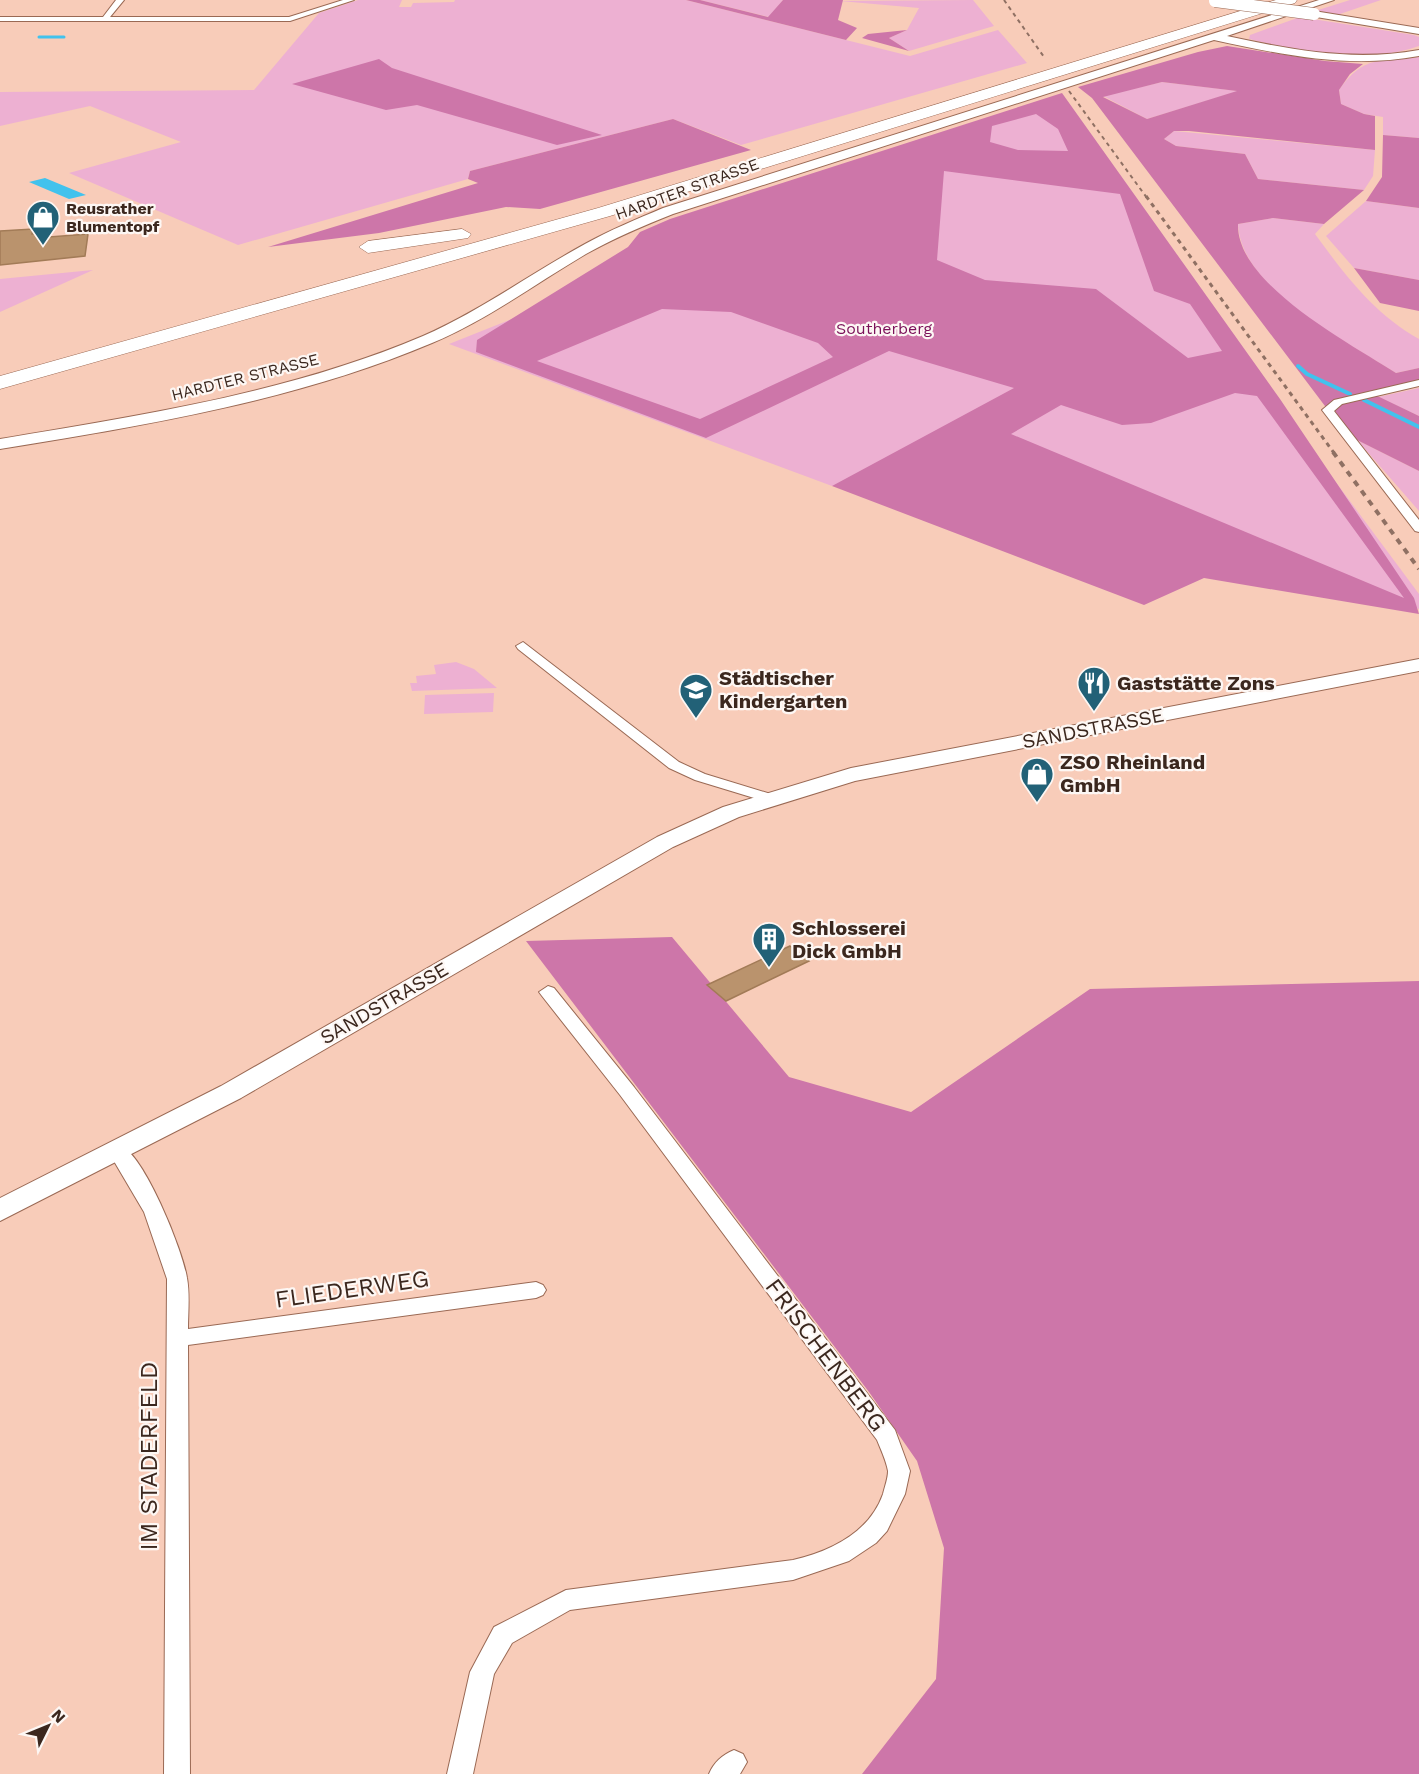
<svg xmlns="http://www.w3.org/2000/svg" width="1419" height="1774" viewBox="0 0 1419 1774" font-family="'Work Sans',sans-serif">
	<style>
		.green { fill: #edb0d2 }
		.forest { fill: #cd76a9; fill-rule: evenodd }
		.water { fill: #41c2ed }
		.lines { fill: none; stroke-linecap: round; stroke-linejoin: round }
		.stream-far1 { stroke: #41c2ed; stroke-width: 3 }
		.stream { stroke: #41c2ed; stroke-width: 4 }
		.building { fill: #ba936d; stroke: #a27b57; stroke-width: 1.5 }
		.street-casing { stroke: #9a6954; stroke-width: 2 }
		.secondary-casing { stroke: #9a6954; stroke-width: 2 }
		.highway-casing { stroke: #9a6954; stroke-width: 1 }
		.street { fill: #fff; fill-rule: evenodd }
		.secondary { fill: #fff; fill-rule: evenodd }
		.highway { fill: #fff; fill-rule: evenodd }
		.rail-far2 { stroke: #8f7063; stroke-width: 2; stroke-dasharray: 4 4; stroke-linecap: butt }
		.rail-far1 { stroke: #8f7063; stroke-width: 3; stroke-dasharray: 4.5 4.5; stroke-linecap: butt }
		.rail { stroke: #8f7063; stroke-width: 4; stroke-dasharray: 6 6; stroke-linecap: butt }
		.secondary-bridge-casing { stroke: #9a6954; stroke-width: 13; stroke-linecap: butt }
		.secondary-bridge { stroke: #fff; stroke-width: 12 }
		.labels { text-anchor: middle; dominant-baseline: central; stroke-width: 4.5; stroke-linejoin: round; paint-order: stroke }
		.far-street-label { font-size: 16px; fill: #3b271e; stroke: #fdf7f4 }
		.far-poi-label { font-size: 16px; font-weight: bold; fill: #3b271e; stroke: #fdf7f4; text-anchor: start }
		.far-park-label { font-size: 16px; fill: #7b115a; stroke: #fdf7f4 }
		.poi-label { font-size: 20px; font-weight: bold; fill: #3b271e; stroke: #fdf7f4; text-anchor: start }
		.street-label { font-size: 20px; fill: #3b271e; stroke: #fdf7f4 }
		.near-street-label { font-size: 24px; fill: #3b271e; stroke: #fdf7f4 }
	</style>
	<rect width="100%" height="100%" fill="#f8ccb9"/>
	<path class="green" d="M 358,0 L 402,0 L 399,7 L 411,7 L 413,3 L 454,2 L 455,0 L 686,0 L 910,56 L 998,30 L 1027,63 L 741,145 L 673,119 L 470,171 L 468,179 L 238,245 L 69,173 L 181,142 L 90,106 L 0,126 L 0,92 L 254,90 L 319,13 Z
		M 700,0 L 783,0 L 769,17 Z
		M 973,0 L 994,26 L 909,51 L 889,38 L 907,30 L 919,8 L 840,1 Z
		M 1350,0 L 1381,0 L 1337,15 L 1315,11 Z
		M 1300,17 L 1414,35 L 1419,37 L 1419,46 C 1364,65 1304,53 1249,39 L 1250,35 Z
		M 1419,57 L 1419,138 L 1383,135 L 1383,117 L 1364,114 L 1341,104 L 1339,90 C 1365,54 1378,63 1419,57 Z
		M 1162,82 L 1239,91 L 1147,119 L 1103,96 Z
		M 1065,99 L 1248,364 L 1419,594 L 1419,609 L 1016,444 L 832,486 L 449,344 L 642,267 L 649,232 Z
		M 1174,131 L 1375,150 L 1373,176 L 1364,190 L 1258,179 L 1245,154 L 1176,146 L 1164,139 Z
		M 1366,201 L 1419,208 L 1419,280 L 1354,268 L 1326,236 Z
		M 1273,218 L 1324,224 L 1315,234 C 1345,275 1374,314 1419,339 L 1419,368 L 1396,373 C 1346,341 1241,290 1238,224 Z
		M 93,270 L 0,312 L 0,279 Z
		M 1419,388 L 1419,416 L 1378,397 Z
		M 1357,440 L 1419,471 L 1419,511 Z
		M 456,662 L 474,669 L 497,688 L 412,691 L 410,683 L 417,683 L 416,676 L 436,674 L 434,665 Z
		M 494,693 L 493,712 L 424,714 L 425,695 Z"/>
	<path class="forest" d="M 686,0 L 700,0 L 768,17 L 783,0 L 843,0 L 838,20 L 857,28 L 846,40 Z
		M 907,30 L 889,38 L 909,51 L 862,38 L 868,34 Z
		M 1227,46 L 1325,61 L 1363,64 L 1350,74 L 1339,90 L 1341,104 L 1364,114 L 1375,116 L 1375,150 L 1189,131 L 1174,131 L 1164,139 L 1176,146 L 1245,154 L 1258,179 L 1364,190 L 1324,224 L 1273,218 L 1238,224 C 1236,284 1351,344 1396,373 L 1419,368 L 1419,380 L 1369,392 L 1419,416 L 1419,471 L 1357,440 L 1328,410 L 1092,98 L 1078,87 L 1198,52 ZM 1162,82 L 1237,91 L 1147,119 L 1103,97 Z
		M 379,59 L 392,68 L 602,135 L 557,145 L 417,105 L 386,110 L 292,84 Z
		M 1062,93 L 1280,399 L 1414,598 L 1419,614 L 1204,578 L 1144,605 L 832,486 L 1014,388 L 889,351 L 706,438 L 476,352 L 477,340 L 628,247 L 640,232 L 670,219 ZM 1036,114 L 1058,129 L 1068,151 L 1018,150 L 990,142 L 992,126 ZM 944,171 L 1120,194 L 1154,291 L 1190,304 L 1222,351 L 1188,358 L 1096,289 L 985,280 L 937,260 ZM 662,309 L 731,312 L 818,343 L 833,357 L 700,419 L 537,361 ZM 1235,393 L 1257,396 L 1404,598 L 1011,434 L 1061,405 L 1122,425 L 1151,423 Z
		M 673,119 L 751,150 L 540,209 L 506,207 L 379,233 L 268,247 L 478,183 L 468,179 L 470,171 Z
		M 1383,135 L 1419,138 L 1419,208 L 1366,201 L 1382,177 Z
		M 1354,268 L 1419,280 L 1419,311 L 1380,303 Z
		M 672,937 L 789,1077 L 911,1112 L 1090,989 L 1419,981 L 1419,1774 L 862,1774 L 936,1679 L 944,1548 L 917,1461 L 869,1392 L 526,941 Z"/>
	<path class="water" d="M 45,178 L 86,195 L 69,199 L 29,182 Z"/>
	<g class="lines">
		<path class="stream-far1" d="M 39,37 L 64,37"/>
		<path class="stream" d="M 1298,366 L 1307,374 L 1350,394
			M 1364,400 L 1419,427"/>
	</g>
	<path class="building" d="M 33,229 L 32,234 L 49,233 L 49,237 L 88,234 L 85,256 L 0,265 L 0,231 Z
		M 790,946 L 809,961 L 726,1001 L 707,985 Z"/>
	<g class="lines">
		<defs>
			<path id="street" d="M 116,0 L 124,0 L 110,17 L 289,17 L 343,0 L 354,0 L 290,21 L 0,21 L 0,17 L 103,17 Z
				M 1419,380 L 1419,386 L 1342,404 L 1334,411 L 1419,520 L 1419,532 L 1415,531 L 1322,410 L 1334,400 Z
				M 523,642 L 679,762 L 705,774 L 774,795 L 777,798 L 774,801 L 764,801 L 695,780 L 669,768 L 518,649 L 516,646 Z
				M 548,986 L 554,988 L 634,1087 L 895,1430 L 910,1471 L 905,1494 L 887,1531 L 876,1543 L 849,1561 L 793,1580 L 570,1610 L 512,1643 L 494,1674 L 473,1774 L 447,1774 L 470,1672 L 494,1627 L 566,1590 L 793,1560 C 831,1551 869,1533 883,1494 C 885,1486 888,1478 888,1471 C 886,1460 881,1450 877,1440 L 620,1095 L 542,996 L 539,992 Z
				M 118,1144 C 143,1151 183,1251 187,1278 C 190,1294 188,1313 188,1329 L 536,1282 L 543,1285 L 546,1290 L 543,1295 L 536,1298 L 188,1345 L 190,1774 L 164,1774 L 167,1279 L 144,1212 L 108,1151 L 111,1146 Z
				M 734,1750 L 743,1754 L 747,1762 L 740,1774 L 709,1774 C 714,1762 722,1755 734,1750 Z"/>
			<path id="secondary" d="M 1319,0 L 1334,0 L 1227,36 C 1292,50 1353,62 1419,50 L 1419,56 C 1349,69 1283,55 1214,40 L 673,214 C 643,226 614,238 586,254 C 535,284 487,320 432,343 C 295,401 146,425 0,449 L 0,439 C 143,415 289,393 423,336 C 480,311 530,274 585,244 C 610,230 637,219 663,208 Z
				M 1314,11 L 1419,28 L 1419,34 L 1310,16 L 1310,12 Z
				M 1419,659 L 1419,671 L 855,781 L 739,817 L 673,847 L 241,1098 L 0,1221 L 0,1198 L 221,1086 L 657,837 L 723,807 L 851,768 Z"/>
			<path id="highway" d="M 1276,0 L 1297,0 L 1295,3 L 610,216 L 0,389 L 0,376 L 598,208 Z
				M 462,229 L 471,234 L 468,238 L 368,253 L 359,247 L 368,241 Z"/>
		</defs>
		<use href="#street" class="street-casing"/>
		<use href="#secondary" class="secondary-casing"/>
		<use href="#highway" class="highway-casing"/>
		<use href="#street" class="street"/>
		<use href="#secondary" class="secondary"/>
		<use href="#highway" class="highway"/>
		<path class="rail-far2" d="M 1004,0 L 1044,57
			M 1069,91 L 1147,198"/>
		<path class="rail-far1" d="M 1146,196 L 1334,453"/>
		<path class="rail" d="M 1333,452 L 1419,569"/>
		<defs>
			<path id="secondary-bridge" d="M 1215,1 L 1314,14"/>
		</defs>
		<use href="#secondary-bridge" class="secondary-bridge-casing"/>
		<use href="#secondary-bridge" class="secondary-bridge"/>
	</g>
	<defs>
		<symbol id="shop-pin" viewBox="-11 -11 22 30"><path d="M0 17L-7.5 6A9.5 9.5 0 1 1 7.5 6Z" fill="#226177" stroke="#fdf7f4"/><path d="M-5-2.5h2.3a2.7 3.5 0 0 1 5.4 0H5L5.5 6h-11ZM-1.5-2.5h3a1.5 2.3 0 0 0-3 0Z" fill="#fff"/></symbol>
		<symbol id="restaurant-pin" viewBox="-11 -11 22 30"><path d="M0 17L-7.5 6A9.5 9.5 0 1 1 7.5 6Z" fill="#226177" stroke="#fdf7f4"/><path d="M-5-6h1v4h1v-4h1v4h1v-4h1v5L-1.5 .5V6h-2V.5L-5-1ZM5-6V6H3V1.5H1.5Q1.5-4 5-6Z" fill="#fff"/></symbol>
		<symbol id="school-pin" viewBox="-11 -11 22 30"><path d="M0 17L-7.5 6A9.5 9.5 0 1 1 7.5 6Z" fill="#226177" stroke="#fdf7f4"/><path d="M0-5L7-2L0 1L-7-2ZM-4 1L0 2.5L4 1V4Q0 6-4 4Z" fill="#fff"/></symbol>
		<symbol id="building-pin" viewBox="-11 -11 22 30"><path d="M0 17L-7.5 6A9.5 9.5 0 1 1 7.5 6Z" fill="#226177" stroke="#fdf7f4"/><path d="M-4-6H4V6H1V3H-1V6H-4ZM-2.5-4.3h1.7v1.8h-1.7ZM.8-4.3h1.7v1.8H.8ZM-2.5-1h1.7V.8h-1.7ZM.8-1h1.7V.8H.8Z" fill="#fff"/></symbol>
	</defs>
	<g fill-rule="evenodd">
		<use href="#shop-pin" x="24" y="198" width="38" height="52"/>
		<use href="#restaurant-pin" x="1075" y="664" width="38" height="52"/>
		<use href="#school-pin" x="677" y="671" width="38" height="52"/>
		<use href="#shop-pin" x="1018" y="755" width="38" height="52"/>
		<use href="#building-pin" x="750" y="920" width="38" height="52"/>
	</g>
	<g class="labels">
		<g class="far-street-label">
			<text transform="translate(687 189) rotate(-20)">HARDTER STRASSE</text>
			<text transform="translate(245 377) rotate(-14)">HARDTER STRASSE</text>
		</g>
		<g class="far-poi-label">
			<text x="66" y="208">Reusrather<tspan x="66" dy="18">Blumentopf</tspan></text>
		</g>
		<g class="far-park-label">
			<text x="884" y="328">Southerberg</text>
		</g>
		<g class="poi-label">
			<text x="719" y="678">Städtischer<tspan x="719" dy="23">Kindergarten</tspan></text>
			<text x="1117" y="683">Gaststätte Zons</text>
			<text x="1060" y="762">ZSO Rheinland<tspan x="1060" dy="23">GmbH</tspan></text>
			<text x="792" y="928">Schlosserei<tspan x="792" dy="23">Dick GmbH</tspan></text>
		</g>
		<g class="street-label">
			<text transform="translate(1093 728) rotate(-11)">SANDSTRASSE</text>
			<text transform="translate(384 1003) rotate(-30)">SANDSTRASSE</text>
		</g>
		<g class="near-street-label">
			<text transform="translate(352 1289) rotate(-8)">FLIEDERWEG</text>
			<text transform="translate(826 1355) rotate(53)">FRISCHENBERG</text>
			<text transform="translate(149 1456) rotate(-90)">IM STADERFELD</text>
		</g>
	</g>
	<g transform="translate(48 1726) rotate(47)" stroke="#fdf7f4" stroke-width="4.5" paint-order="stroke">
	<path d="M0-4.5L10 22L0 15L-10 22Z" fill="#3b271e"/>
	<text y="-9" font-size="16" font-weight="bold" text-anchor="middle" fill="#3b271e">N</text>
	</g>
</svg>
